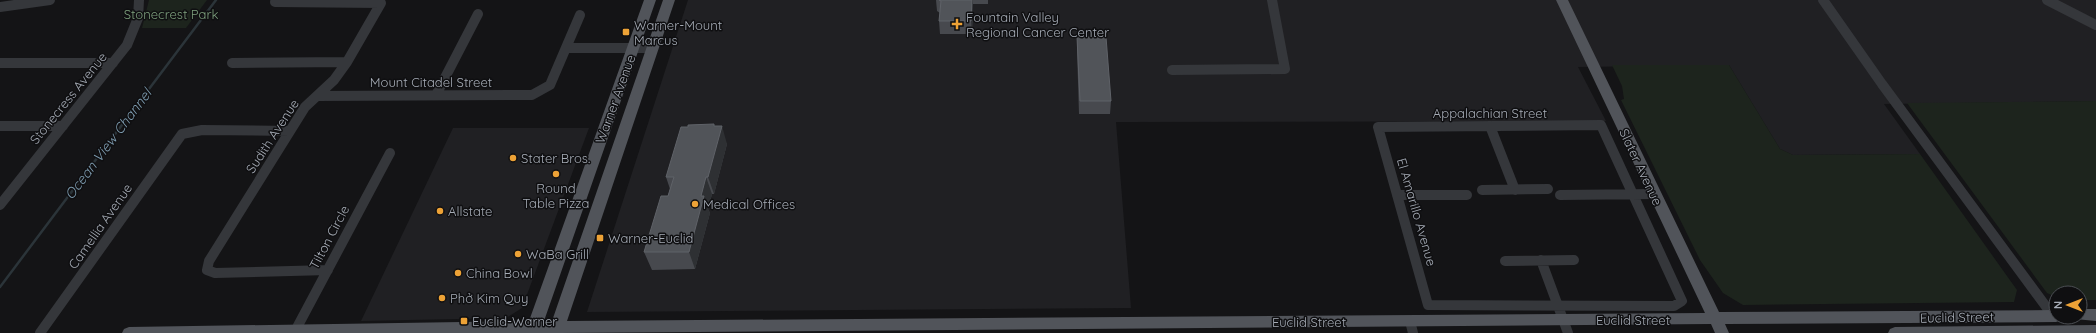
<svg xmlns="http://www.w3.org/2000/svg" width="2096" height="333" viewBox="0 0 2096 333" font-family="Quicksand,sans-serif">
	<style>
		.built { fill: #202023 }
		.green { fill: #1d241d }
		.lines { fill: none; stroke-linecap: round; stroke-linejoin: round }
		.stream { stroke: #2b3439; stroke-width: 2.5 }
		.minor { stroke: #35373b; stroke-width: 10 }
		.major { fill: #51545a; fill-rule: evenodd }
		.wall { fill: #47494e }
		.shaded-wall { fill: #2e3033 }
		.building { fill: #515459; stroke: #5f6268 }
		.poi-dot { fill: #eda236; stroke: #0f0f11; stroke-width: 1.5 }
		.labels { text-anchor: middle; dominant-baseline: central; stroke-width: 3; stroke-linejoin: round; paint-order: stroke }
		.park-label { font-size: 13px; fill: #7ea07e; stroke: #0f0f11 }
		.poi-label { font-size: 13px; fill: #a6acb6; stroke: #0f0f11; text-anchor: start }
		.street-label { font-size: 13px; fill: #a6acb6; stroke: #0f0f11 }
		.water-label { font-size: 14px; font-style: italic; fill: #7e9cb0; stroke: #0f0f11 }
	</style>
	<rect width="100%" height="100%" fill="#141416"/>
	<path class="built" d="M 688,0 L 2096,0 L 2096,101 L 1884,104 L 1920,154 L 1793,155 L 1780,149 L 1729,65 L 1578,67 L 1606,121 L 1116,122 L 1131,308 L 587,312 Z
		M 453,128 L 589,128 L 522,308 L 506,318 L 361,321 Z"/>
	<path class="green" d="M 149,0 L 207,0 L 186,28 L 142,28 Z
		M 1612,65 L 1729,65 L 1780,149 L 1793,155 L 1920,154 L 2017,290 L 2014,302 L 1743,305 L 1723,293 L 1700,260 L 1621,100 L 1624,99 L 1622,86 Z
		M 2096,101 L 2096,300 L 2080,300 L 2080,293 L 2056,293 L 2056,297 L 2047,293 L 1907,103 Z"/>
	<g class="lines">
		<path class="stream" d="M 0,287 L 216,0"/>
		<path class="minor" d="M 1823,0 L 1882,84 L 2053,316
			M 2047,0 L 2096,25
			M 275,2 L 381,3 L 347,62 L 334,80 L 305,107 L 209,261 L 207,270 L 215,273 L 328,270
			M 0,7 L 50,0
			M 566,48 L 652,48
			M 0,63 L 113,63
			M 232,63 L 347,62
			M 1172,70 L 1285,69 L 1272,0
			M 436,95 L 478,14
			M 317,96 L 532,95 L 550,85 L 580,15
			M 1601,125 L 1682,301 L 1674,306 L 1428,305 L 1378,127 Z
			M 0,126 L 63,126
			M 1490,126 L 1515,190
			M 1482,190 L 1548,189
			M 1397,195 L 1467,195
			M 1560,195 L 1654,194
			M 0,205 L 127,45 L 138,18 L 139,0
			M 1541,260 L 1568,333
			M 1505,261 L 1574,260
			M 1410,321 L 1413,333
			M 40,333 L 182,134 L 202,130 L 290,131
			M 294,333 L 390,153"/>
		<path class="major" d="M 644,0 L 656,0 L 544,321 L 552,321 L 663,0 L 675,0 L 567,321 L 1705,313 L 1556,0 L 1568,0 L 1719,312 L 2056,310 L 2056,317 L 2063,317 L 2061,320 L 2056,322 L 1725,324 L 1729,333 L 1715,333 L 1711,324 L 562,333 L 122,333 L 124,329 L 129,327 L 529,321 Z
			M 2080,309 L 2096,309 L 2096,321 L 2075,319 L 2074,317 L 2080,317 Z
			M 2096,325 L 2096,333 L 1888,333 L 1890,329 L 1895,327 Z"/>
	</g>
	<path class="wall" d="M 936,0 L 988,0 L 988,4 L 973,4 L 972,34 L 940,34 L 939,21 L 940,13 L 937,11 Z
		M 1077,37 L 1111,101 L 1110,114 L 1079,114 L 1077,50 Z
		M 715,126 L 727,144 L 714,194 L 712,194 L 708,209 L 710,213 L 695,269 L 652,270 L 644,252 L 668,196 L 670,189 L 666,177 Z"/>
	<path class="shaded-wall" d="M 972,0 L 973,0 L 973,4 L 972,34 L 971,21 Z
		M 714,124 L 718,138 L 722,126 L 727,144 L 714,194 L 708,177 Z
		M 706,177 L 712,194 L 708,209 L 710,213 L 695,269 L 689,252 L 701,196 Z"/>
	<path class="building" d="M 939,0 L 972,0 L 971,21 L 939,21 L 941,1 Z
		M 1077,37 L 1106,37 L 1111,101 L 1080,101 Z
		M 714,124 L 714,126 L 722,126 L 708,177 L 706,177 L 701,196 L 704,196 L 689,252 L 644,252 L 661,196 L 668,196 L 673,180 L 674,177 L 666,177 L 681,127 L 688,127 L 688,125 Z"/>
	<g class="poi-dot">
		<path d="M955 18h4v4h4v4h-4v4h-4v-4h-4v-4h4z"/>
		<rect x="622" y="28" width="8" height="8" rx="2"/>
		<circle cx="513" cy="158" r="4"/>
		<circle cx="556" cy="174" r="4"/>
		<circle cx="695" cy="204" r="4"/>
		<circle cx="440" cy="211" r="4"/>
		<rect x="596" y="234" width="8" height="8" rx="2"/>
		<circle cx="518" cy="254" r="4"/>
		<circle cx="458" cy="273" r="4"/>
		<circle cx="442" cy="298" r="4"/>
		<rect x="460" y="317" width="8" height="8" rx="2"/>
	</g>
	<g class="labels">
		<g class="park-label">
			<text x="171" y="14">Stonecrest Park</text>
		</g>
		<g class="poi-label">
			<text x="966" y="17">Fountain Valley<tspan x="966" dy="15">Regional Cancer Center</tspan></text>
			<text x="634" y="25">Warner-Mount<tspan x="634" dy="15">Marcus</tspan></text>
			<text x="521" y="158">Stater Bros.</text>
			<text x="556" y="188" text-anchor="middle">Round<tspan x="556" dy="15">Table Pizza</tspan></text>
			<text x="703" y="204">Medical Offices</text>
			<text x="448" y="211">Allstate</text>
			<text x="608" y="238">Warner-Euclid</text>
			<text x="526" y="254">WaBa Grill</text>
			<text x="466" y="273">China Bowl</text>
			<text x="450" y="298">Phở Kim Quy</text>
			<text x="472" y="321">Euclid-Warner</text>
		</g>
		<g class="street-label">
			<text x="431" y="82">Mount Citadel Street</text>
			<text transform="translate(68 98) rotate(-51)">Stonecress Avenue</text>
			<text transform="translate(615 99) rotate(-70)">Warner Avenue</text>
			<text x="1490" y="113">Appalachian Street</text>
			<text transform="translate(272 136) rotate(-57)">Sudith Avenue</text>
			<text transform="translate(1641 167) rotate(65)">Slater Avenue</text>
			<text transform="translate(1417 212) rotate(74)">El Amarillo Avenue</text>
			<text transform="translate(100 226) rotate(-55)">Camellia Avenue</text>
			<text transform="translate(329 237) rotate(-62)">Tilton Circle</text>
			<text transform="translate(1957 317) rotate(-1)">Euclid Street</text>
			<text x="1633" y="320">Euclid Street</text>
			<text x="1309" y="322">Euclid Street</text>
		</g>
		<g class="water-label">
			<text transform="translate(108 144) rotate(-53)">Ocean View Channel</text>
		</g>
	</g>
	<g transform="translate(2068 305) rotate(270)"><circle r="19" fill="#0f0f11" stroke="#4b4e53"/>
	<path d="M0-3L7 15L0 10L-7 15Z" fill="#eda236"/>
	<text y="-6" font-size="11" font-weight="bold" text-anchor="middle" fill="#a6acb6">N</text>
	</g>
</svg>
